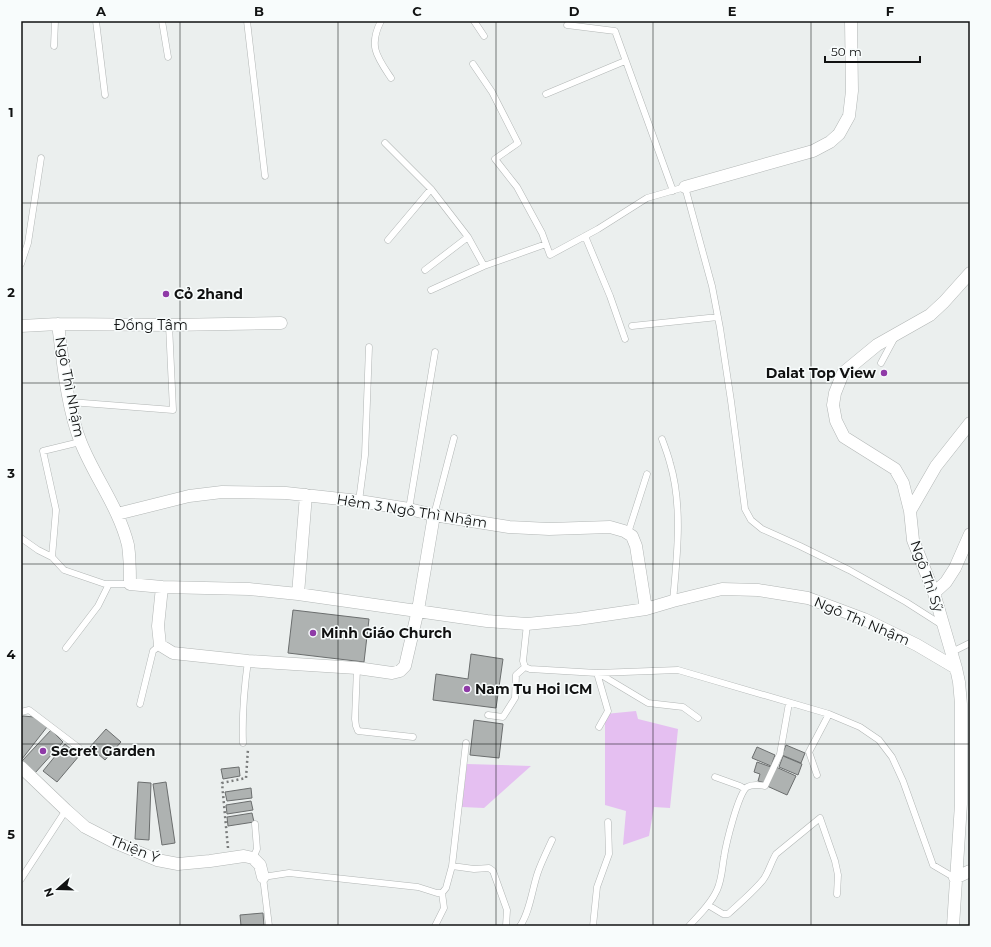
<svg xmlns="http://www.w3.org/2000/svg" width="991" height="947" viewBox="0 0 991 947" font-family="Montserrat,sans-serif">
	<style>
		.green { fill: #e5bff1 }
		.building { fill: #aeb2b1; stroke: #6b6e6e }
		.lines { fill: none; stroke-linecap: round; stroke-linejoin: round }
		.service-casing { stroke: #b2b6b5; stroke-width: 7 }
		.minor-casing { stroke: #b2b6b5; stroke-width: 13 }
		.path { stroke: #7a7c7c; stroke-width: 2.5; stroke-dasharray: 2 3; stroke-linecap: butt }
		.service { stroke: #fff; stroke-width: 6 }
		.minor { stroke: #fff; stroke-width: 12 }
		.grid { fill: none; stroke: #111212; stroke-width: 1; stroke-opacity: 0.55 }
		.poi-dot { fill: #8f3aa7; stroke: #f8fcfc; stroke-width: 1.5 }
		.labels { text-anchor: middle; dominant-baseline: central; stroke-width: 3; stroke-linejoin: round; paint-order: stroke }
		.poi-label { font-size: 14px; font-weight: bold; fill: #111212; stroke: #f8fcfc; text-anchor: start }
		.street-label { font-size: 14px; fill: #111212; stroke: #f8fcfc }
		.neatline { fill: none; stroke: #111212; stroke-width: 1.5 }
		.grid-label { font-size: 13px; text-anchor: middle; font-weight: bold; fill: #111212 }
	</style>
	<rect width="100%" height="100%" fill="#ebefee"/>
	<path class="green" d="M 636,711 L 638,719 L 678,729 L 670,808 L 654,807 L 649,836 L 623,845 L 626,811 L 605,805 L 605,714 Z
		M 467,764 L 531,766 L 484,808 L 462,807 Z"/>
	<path class="building" d="M 293,610 L 369,619 L 364,662 L 288,653 Z
		M 471,654 L 503,659 L 496,708 L 433,700 L 436,674 L 468,679 Z
		M 23,716 L 34,717 L 47,727 L 22,759 L 21,718 Z
		M 474,720 L 503,724 L 499,758 L 470,755 Z
		M 106,729 L 121,742 L 105,760 L 90,747 Z
		M 51,730 L 63,742 L 35,773 L 22,761 Z
		M 65,744 L 79,756 L 57,782 L 43,771 Z
		M 786,745 L 805,753 L 801,763 L 782,755 Z
		M 757,747 L 775,755 L 771,766 L 752,758 Z
		M 783,756 L 802,764 L 798,775 L 779,767 Z
		M 757,762 L 771,767 L 765,783 L 758,781 L 760,774 L 754,772 Z
		M 239,767 L 240,776 L 223,779 L 221,769 Z
		M 776,767 L 796,776 L 787,795 L 767,786 Z
		M 138,782 L 151,783 L 149,840 L 135,839 Z
		M 166,782 L 175,843 L 162,845 L 153,784 Z
		M 251,788 L 252,798 L 227,801 L 225,792 Z
		M 251,801 L 253,810 L 227,814 L 226,805 Z
		M 252,813 L 254,822 L 228,826 L 227,817 Z
		M 263,913 L 264,926 L 241,926 L 240,915 Z"/>
	<g class="lines">
		<defs>
			<path id="service" d="M 96,21 L 105,95
				M 162,21 L 168,57
				M 247,21 L 265,176
				M 381,21 C 368,46 377,57 391,78
				M 474,21 L 484,36
				M 567,25 L 615,31 L 673,191
				M 54,46 L 55,21
				M 473,64 L 492,92 L 518,143 L 495,159 L 517,187 L 542,233 L 550,255 L 598,229 L 647,198 L 685,187 L 712,286 L 720,328 L 731,401 L 745,509 L 751,520 L 762,529 L 800,546 L 849,570 L 906,602 L 942,625
				M 546,94 L 625,61
				M 385,143 L 431,189 L 468,237 L 484,266 L 546,244
				M 585,236 L 610,296 L 625,339
				M 388,240 L 431,189
				M 21,264 L 28,243 L 41,158
				M 425,270 L 468,237
				M 431,290 L 484,266
				M 632,326 L 718,317
				M 881,363 L 895,337
				M 70,402 L 173,410 L 169,325
				M 662,439 C 665,447 668,455 670,463 C 683,506 677,557 673,601
				M 359,501 L 365,455 L 369,347
				M 409,509 L 435,352
				M 434,515 L 454,438
				M 628,533 L 647,474
				M 21,538 L 38,550 L 52,557 L 64,570 L 105,584 L 130,584
				M 52,557 L 56,510 L 43,451 L 80,442
				M 527,624 L 523,661 L 525,667 L 530,669 L 597,673 L 678,670 L 829,714 L 860,727 L 879,740 L 892,757 L 903,781 L 933,865 L 955,878
				M 66,648 L 98,606 L 109,584
				M 952,652 L 970,643
				M 357,668 L 355,719 L 356,726 L 358,731 L 413,737
				M 597,673 L 608,711 L 599,727
				M 598,673 L 648,703 L 683,707 L 698,718
				M 140,704 L 153,651 L 160,645
				M 21,712 L 29,710 L 79,748
				M 488,715 L 503,717 L 515,698 L 516,675 L 525,667
				M 243,743 C 242,715 244,689 248,661
				M 817,775 L 809,752 L 829,714
				M 715,777 L 740,786 L 745,789
				M 253,858 L 257,849 L 255,824
				M 452,866 L 474,869 L 489,868 L 493,871 L 507,910 L 506,926
				M 21,879 L 66,810
				M 708,905 L 723,914 L 728,914 C 740,903 753,892 763,880 C 769,872 771,862 776,854 L 820,818 L 835,861 L 838,875 L 837,894
				M 269,926 L 263,877 L 289,873 L 418,887 L 437,893 L 442,893
				M 435,926 L 444,908 L 442,893 L 446,888 L 452,866 L 466,743
				M 520,926 C 530,912 532,889 538,872 C 542,861 547,851 552,840
				M 593,926 L 597,887 L 609,854 L 608,822
				M 689,926 C 699,915 711,904 717,890 C 722,879 722,868 724,857 C 726,844 738,794 747,787 C 752,784 760,785 765,786 L 780,754 L 789,703"/>
			<path id="minor" d="M 685,187 L 813,151 L 830,142 L 839,134 L 849,116 L 852,91 L 851,21
				M 58,324 C 63,362 67,408 81,443 C 95,478 119,508 128,545 C 130,558 130,571 130,584 L 162,587 L 249,589 L 298,594 L 487,621 L 527,624 L 578,619 L 646,609 L 673,601 L 722,589 L 758,590 L 808,598 L 864,619 L 917,645 L 956,668
				M 21,326 L 58,324 L 169,325 L 281,323
				M 910,511 L 936,466 L 970,423
				M 117,514 L 189,496 L 222,492 L 286,493 L 359,501 L 409,509 L 434,515 L 509,527 L 549,529 L 610,527 L 624,531 L 632,536 L 636,546 L 646,609
				M 162,587 L 158,626 L 160,645 L 173,653 L 248,661 L 357,668 L 392,673 L 400,671 L 405,666 L 418,610 L 434,515
				M 934,593 L 946,582 L 955,568 L 970,534
				M 298,594 L 306,495
				M 21,767 L 66,810 L 85,827 L 114,842 L 157,860 L 178,864 L 210,861 L 244,856 L 253,858 L 260,865 L 263,877
				M 955,878 L 970,871
				M 953,926 L 961,804 L 961,704 L 959,682 L 956,668 L 934,593 L 913,540 L 910,511 L 903,483 L 895,469 L 844,437 L 836,421 L 833,405 L 835,393 L 843,373 L 877,345 L 930,315 L 944,302 L 970,273"/>
		</defs>
		<use href="#service" class="service-casing"/>
		<use href="#minor" class="minor-casing"/>
		<path class="path" d="M 228,848 L 222,783 L 246,778 L 248,749"/>
		<use href="#service" class="service"/>
		<use href="#minor" class="minor"/>
	</g>
	<path class="grid" d="M 180,21 L 180,926M 338,21 L 338,926M 496,21 L 496,926M 653,21 L 653,926M 811,21 L 811,926M 21,203 L 970,203M 21,383 L 970,383M 21,564 L 970,564M 21,744 L 970,744"/>
	<g class="poi-dot">
		<circle cx="166" cy="294" r="4"/>
		<circle cx="884" cy="373" r="4"/>
		<circle cx="313" cy="633" r="4"/>
		<circle cx="467" cy="689" r="4"/>
		<circle cx="43" cy="751" r="4"/>
	</g>
	<g class="labels">
		<g class="poi-label">
			<text x="174" y="294">Cỏ 2hand</text>
			<text x="876" y="373" text-anchor="end">Dalat Top View</text>
			<text x="321" y="633">Minh Giáo Church</text>
			<text x="475" y="689">Nam Tu Hoi ICM</text>
			<text x="51" y="751">Secret Garden</text>
		</g>
		<g class="street-label">
			<text x="151" y="325">Đồng Tâm</text>
			<text transform="translate(70 387) rotate(79)">Ngô Thì Nhậm</text>
			<text transform="translate(412 511) rotate(9)">Hẻm 3 Ngô Thì Nhậm</text>
			<text transform="translate(927 576) rotate(71)">Ngô Thì Sỹ</text>
			<text transform="translate(862 621) rotate(23)">Ngô Thì Nhậm</text>
			<text transform="translate(135 849) rotate(22)">Thiện Ý</text>
		</g>
	</g>
	<rect width="991" height="947" fill="none" stroke="#f8fcfc" stroke-width="44"/>
	<g transform="translate(58 889) rotate(250)" stroke="#f8fcfc" stroke-width="3" paint-order="stroke">
	<path d="M0-3L7 15L0 10L-7 15Z" fill="#111212"/>
	<text y="-6" font-size="11" font-weight="bold" text-anchor="middle" fill="#111212">N</text>
	</g>
	<path d="M825 56v6h95v-6" fill="none" stroke="#111212" stroke-width="2"/>
	<text x="831" y="56" font-size="12" fill="#111212" stroke="#f8fcfc" stroke-width="3" paint-order="stroke">50 m</text>
	<rect x="22" y="22" width="947" height="903" class="neatline"/>
	<g class="grid-label">
		<text x="101" y="16">A</text>
		<text x="259" y="16">B</text>
		<text x="417" y="16">C</text>
		<text x="574" y="16">D</text>
		<text x="732" y="16">E</text>
		<text x="890" y="16">F</text>
		<text x="11" y="117">1</text>
		<text x="11" y="297">2</text>
		<text x="11" y="478">3</text>
		<text x="11" y="659">4</text>
		<text x="11" y="839">5</text>
	</g>
</svg>
